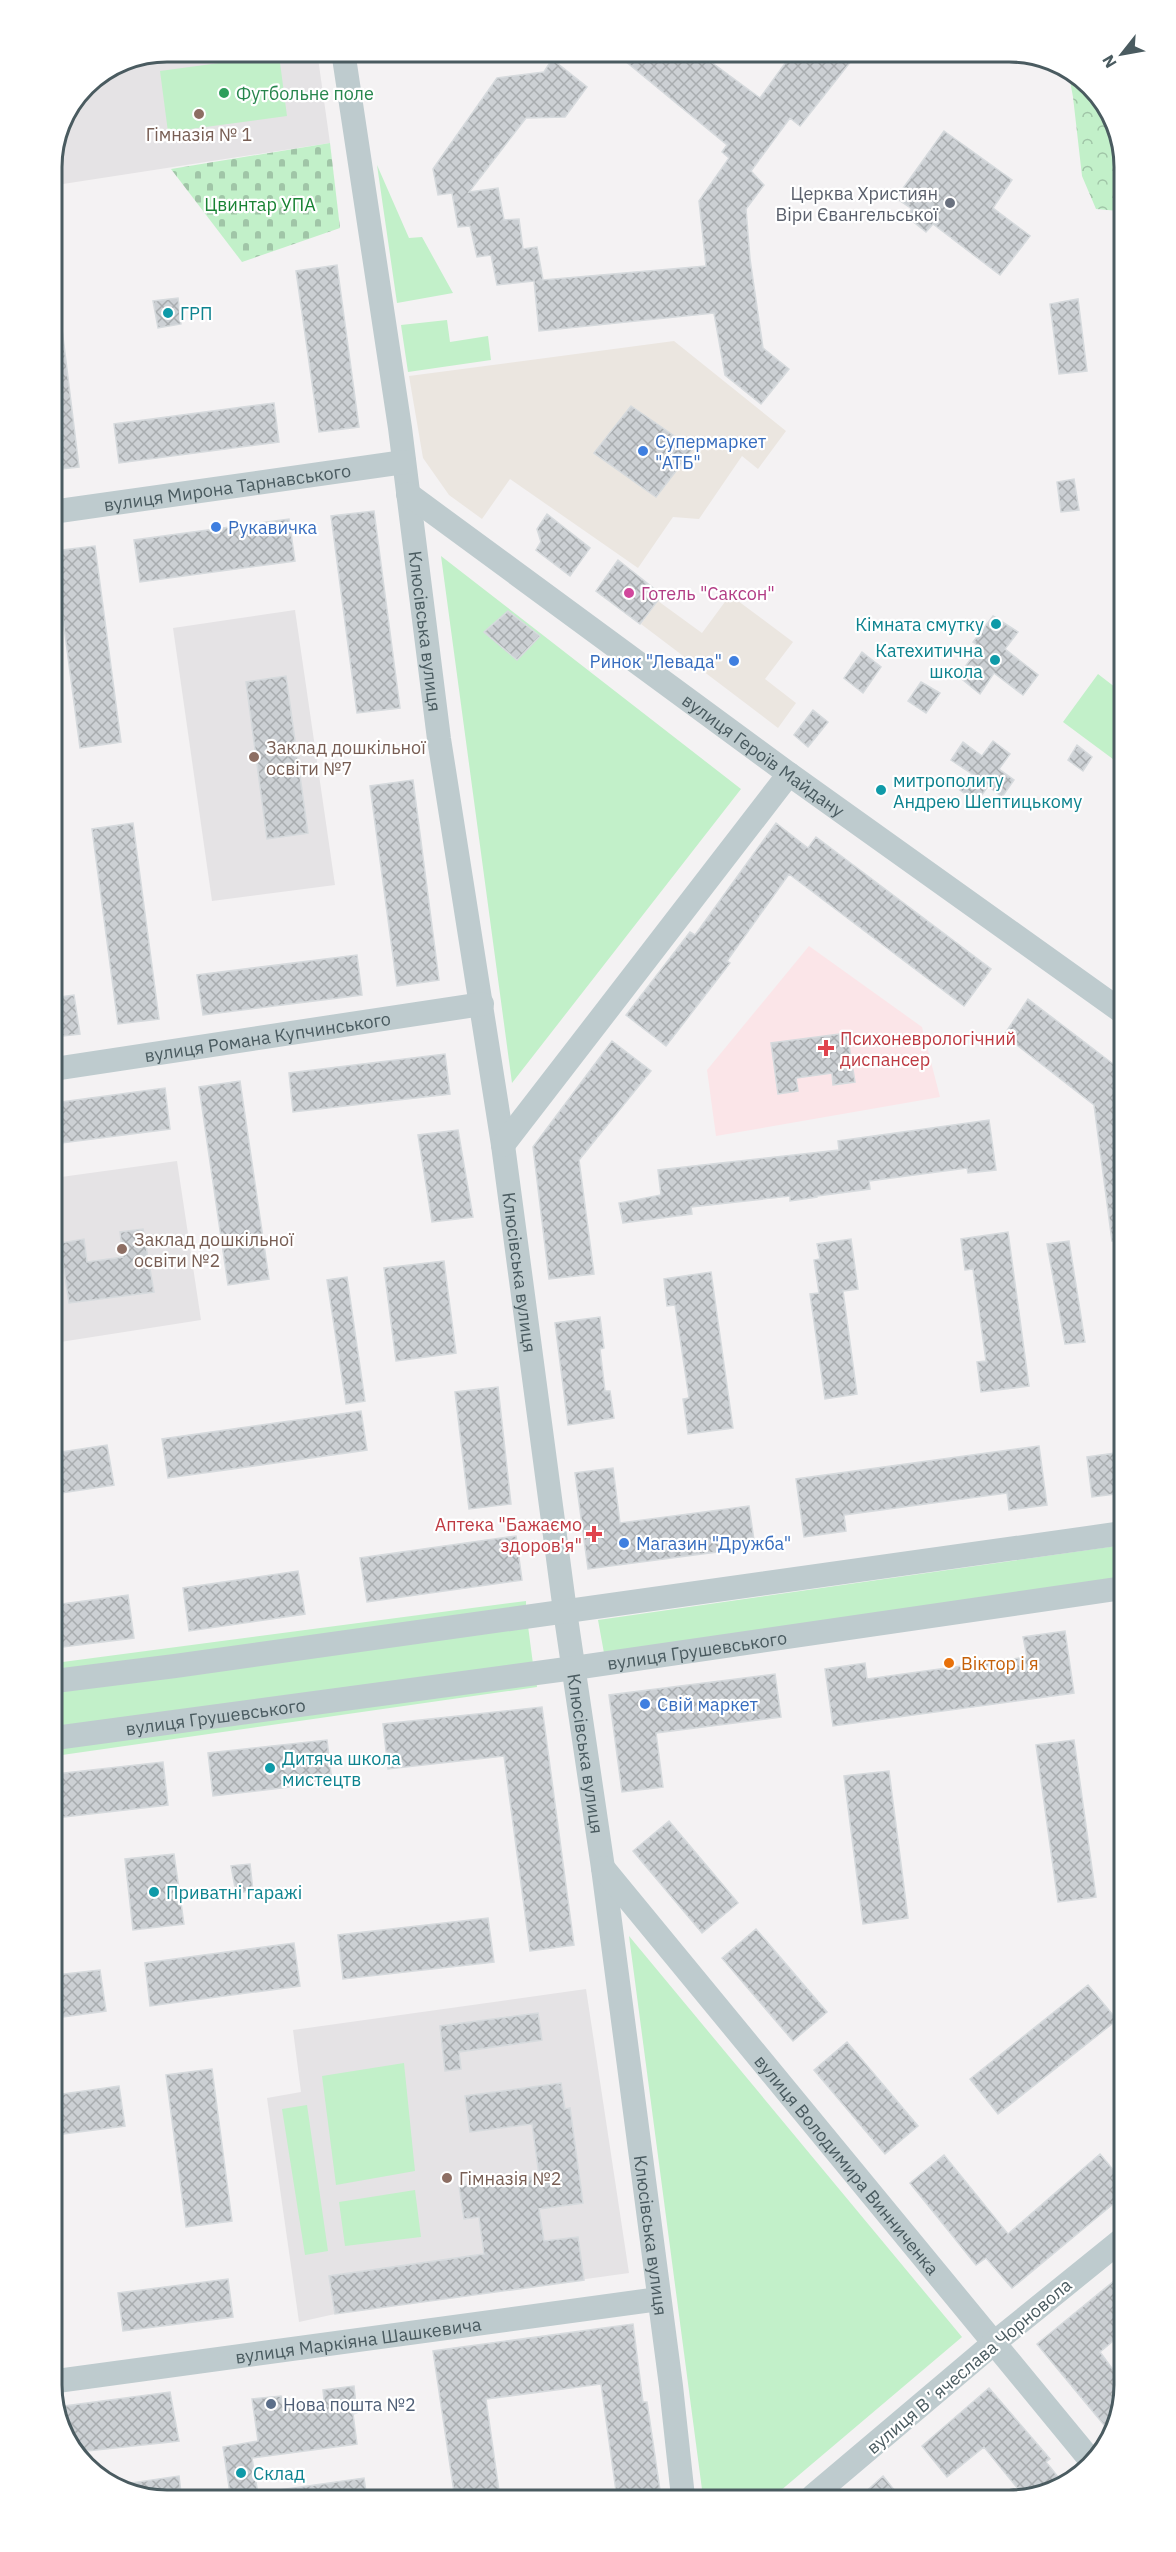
<svg xmlns="http://www.w3.org/2000/svg" width="1176" height="2552" viewBox="0 0 1176 2552" font-family="'IBM Plex Sans',sans-serif">
	<style>
		.commercial { fill: #ebe6e0 }
		.education { fill: #e5e3e5 }
		.medical { fill: #fbe5e8 }
		.green { fill: #c2f0c9 }
		.forest { fill: url(#forest-crowns) }
		.cemetery { fill: url(#cemetery-stones) }
		.building { fill: url(#building-cross-hatch); stroke: #d6dadd; stroke-width: 1.5 }
		.lines { fill: none; stroke-linecap: round; stroke-linejoin: round }
		.minor { stroke: #becbce; stroke-width: 24 }
		.leisure-dot { fill: #2e9e5b; stroke: #fff; stroke-width: 2 }
		.education-dot { fill: #8d6e63; stroke: #fff; stroke-width: 2 }
		.worship-dot { fill: #6b7280; stroke: #fff; stroke-width: 2 }
		.culture-dot { fill: #0f9aa8; stroke: #fff; stroke-width: 2 }
		.shop-dot { fill: #3f7fe0; stroke: #fff; stroke-width: 2 }
		.hotel-dot { fill: #d1479c; stroke: #fff; stroke-width: 2 }
		.health-dot { fill: #e0444e; stroke: #fff; stroke-width: 2 }
		.food-dot { fill: #e8710a; stroke: #fff; stroke-width: 2 }
		.service-dot { fill: #5c6f8a; stroke: #fff; stroke-width: 2 }
		.labels { text-anchor: middle; dominant-baseline: central; stroke-width: 4.5; stroke-linejoin: round; paint-order: stroke }
		.leisure-label { font-size: 18px; fill: #27864d; stroke: #fff; text-anchor: start }
		.education-label { font-size: 18px; fill: #785e54; stroke: #fff; text-anchor: start }
		.worship-label { font-size: 18px; fill: #5b616d; stroke: #fff; text-anchor: end }
		.park-label { font-size: 18px; fill: #198334; stroke: #fff }
		.culture-label { font-size: 18px; fill: #0d838f; stroke: #fff; text-anchor: start }
		.shop-label { font-size: 18px; fill: #366cbe; stroke: #fff; text-anchor: start }
		.street-label { font-size: 18px; fill: #4a5b60; stroke: #fff }
		.hotel-label { font-size: 18px; fill: #b23c85; stroke: #fff; text-anchor: start }
		.health-label { font-size: 18px; fill: #be3a42; stroke: #fff; text-anchor: start }
		.food-label { font-size: 18px; fill: #c56008; stroke: #fff; text-anchor: start }
		.service-label { font-size: 18px; fill: #4e5e75; stroke: #fff; text-anchor: start }
		.rim { fill: none; stroke: #4a5b60; stroke-width: 3 }
	</style>
	<defs>
		<pattern id="forest-crowns" width="20" height="18" patternUnits="userSpaceOnUse" patternTransform="scale(1.5)"><rect width="20" height="18" fill="#c2f0c9"/><path d="M2 6a3 3 0 1 1 6 0M12 15a3 3 0 1 1 6 0" fill="none" stroke="#a0c5a7"/></pattern>
		<pattern id="cemetery-stones" width="16" height="16" patternUnits="userSpaceOnUse" patternTransform="scale(1.5)"><rect width="16" height="16" fill="#c2f0c9"/><path d="M2 7V4a2 2 0 0 1 4 0v3zM10 15v-3a2 2 0 0 1 4 0v3z" fill="#a0c5a7"/></pattern>
		<pattern id="building-cross-hatch" width="8" height="8" patternUnits="userSpaceOnUse" patternTransform="scale(1.5)"><rect width="8" height="8" fill="#ccd0d4"/><path d="M0 0l8 8M0 8l8-8" fill="none" stroke="#a8acaf"/></pattern>
	</defs>
	<rect width="100%" height="100%" fill="#f4f2f3"/>
	<path class="commercial" d="M 674,341 L 786,431 L 758,469 L 742,456 L 699,519 L 673,517 L 638,568 L 510,479 L 482,519 L 449,495 L 423,458 L 409,376 Z
		M 730,595 L 793,642 L 765,679 L 796,703 L 778,728 L 641,624 L 658,601 L 702,633 Z"/>
	<path class="education" d="M 167,51 L 317,51 L 330,143 L 63,184 L 58,145 L 85,85 L 123,60 Z
		M 295,610 L 335,885 L 212,901 L 173,628 Z
		M 177,1161 L 201,1320 L 54,1343 L 54,1178 Z
		M 586,1989 L 629,2273 L 335,2314 L 299,2322 L 267,2098 L 301,2092 L 293,2030 Z"/>
	<path class="medical" d="M 809,946 L 922,1027 L 940,1097 L 716,1136 L 707,1070 Z"/>
	<path class="green" d="M 279,55 L 287,116 L 168,132 L 160,71 Z
		M 377,165 L 409,238 L 422,237 L 453,293 L 397,303 Z
		M 447,320 L 450,342 L 488,336 L 491,360 L 408,372 L 401,325 Z
		M 441,556 L 741,789 L 512,1083 Z
		M 1098,674 L 1120,691 L 1121,765 L 1063,722 Z
		M 1123,1545 L 1123,1579 L 604,1653 L 598,1620 Z
		M 526,1601 L 526,1613 L 55,1674 L 55,1663 Z
		M 528,1626 L 533,1664 L 55,1730 L 55,1690 Z
		M 536,1677 L 537,1687 L 55,1756 L 55,1744 Z
		M 629,1936 L 962,2337 L 773,2497 L 703,2497 Z
		M 404,2063 L 415,2171 L 336,2185 L 322,2076 Z
		M 307,2105 L 328,2251 L 305,2255 L 282,2109 Z
		M 415,2190 L 421,2237 L 345,2246 L 339,2202 Z"/>
	<path class="forest" d="M 1068,70 L 1079,75 L 1119,129 L 1119,211 L 1096,209 L 1082,176 L 1073,97 Z"/>
	<path class="cemetery" d="M 330,143 L 340,228 L 242,262 L 171,169 Z"/>
	<path class="building" d="M 613,51 L 696,51 L 760,98 L 794,51 L 859,51 L 800,126 L 790,118 L 751,171 L 764,185 L 746,209 L 750,259 L 763,348 L 789,369 L 761,404 L 725,375 L 714,313 L 539,331 L 534,281 L 497,285 L 491,255 L 477,257 L 470,226 L 458,227 L 452,193 L 438,195 L 433,169 L 497,78 L 544,72 L 552,59 L 587,87 L 565,117 L 526,118 L 469,192 L 498,188 L 504,220 L 519,219 L 523,249 L 537,247 L 543,280 L 706,266 L 699,201 L 729,158 L 722,152 L 727,145 Z
		M 944,131 L 1012,180 L 993,208 L 1030,236 L 1000,275 L 933,224 L 926,232 L 906,216 L 912,209 L 896,198 Z
		M 337,265 L 359,427 L 319,432 L 296,271 Z
		M 178,298 L 181,324 L 158,328 L 153,301 Z
		M 1078,299 L 1087,371 L 1059,374 L 1050,304 Z
		M 52,329 L 62,329 L 79,467 L 52,470 Z
		M 274,403 L 279,442 L 119,463 L 114,424 Z
		M 631,406 L 693,449 L 656,497 L 594,453 Z
		M 1074,479 L 1079,510 L 1061,512 L 1057,482 Z
		M 374,511 L 400,708 L 357,713 L 331,516 Z
		M 547,514 L 590,548 L 570,576 L 536,550 L 541,542 L 537,529 Z
		M 289,519 L 295,561 L 140,582 L 134,540 Z
		M 95,546 L 121,742 L 80,748 L 54,551 Z
		M 618,560 L 662,595 L 640,624 L 596,591 Z
		M 508,611 L 540,636 L 517,660 L 484,632 Z
		M 993,616 L 1018,632 L 1005,649 L 1038,675 L 1023,695 L 994,673 L 980,694 L 958,676 L 980,647 L 973,642 Z
		M 862,652 L 881,667 L 863,693 L 844,678 Z
		M 286,676 L 308,833 L 267,839 L 246,682 Z
		M 921,682 L 940,693 L 926,713 L 908,701 Z
		M 813,710 L 828,722 L 808,747 L 794,735 Z
		M 993,741 L 1010,754 L 999,769 L 1014,780 L 1002,797 L 988,786 L 977,802 L 960,790 L 972,774 L 951,760 L 963,742 L 982,756 Z
		M 1077,745 L 1092,757 L 1083,771 L 1068,760 Z
		M 413,780 L 439,980 L 397,986 L 370,786 Z
		M 133,823 L 159,1019 L 118,1024 L 92,829 Z
		M 776,823 L 808,848 L 816,837 L 991,969 L 964,1006 L 789,874 L 727,961 L 730,963 L 666,1046 L 626,1015 L 690,932 L 695,935 Z
		M 357,955 L 362,995 L 203,1015 L 197,975 Z
		M 74,995 L 80,1034 L 54,1037 L 53,998 Z
		M 1028,999 L 1121,1070 L 1122,1241 L 1112,1241 L 1094,1105 L 1004,1035 Z
		M 847,1033 L 855,1082 L 833,1085 L 832,1073 L 796,1078 L 798,1091 L 778,1094 L 771,1043 Z
		M 612,1041 L 651,1071 L 579,1160 L 594,1274 L 549,1279 L 533,1147 Z
		M 445,1054 L 450,1094 L 293,1112 L 289,1073 Z
		M 240,1081 L 269,1279 L 228,1285 L 199,1087 Z
		M 165,1088 L 170,1129 L 54,1144 L 54,1103 Z
		M 989,1120 L 996,1170 L 968,1173 L 967,1168 L 869,1181 L 870,1189 L 817,1196 L 817,1197 L 790,1201 L 790,1196 L 691,1207 L 692,1214 L 623,1223 L 619,1203 L 661,1195 L 658,1170 L 839,1150 L 838,1141 Z
		M 458,1130 L 473,1217 L 432,1222 L 418,1135 Z
		M 143,1229 L 154,1292 L 69,1303 L 60,1243 L 84,1239 L 87,1262 L 123,1257 L 120,1232 Z
		M 1008,1232 L 1029,1386 L 981,1392 L 977,1362 L 986,1361 L 973,1269 L 965,1270 L 961,1239 Z
		M 851,1239 L 858,1289 L 843,1291 L 857,1394 L 825,1399 L 810,1294 L 819,1293 L 814,1260 L 820,1259 L 817,1244 Z
		M 1069,1241 L 1085,1342 L 1065,1344 L 1047,1244 Z
		M 444,1261 L 456,1353 L 396,1361 L 384,1268 Z
		M 711,1272 L 733,1428 L 688,1434 L 683,1399 L 689,1398 L 675,1305 L 667,1306 L 664,1279 Z
		M 347,1277 L 365,1401 L 346,1404 L 327,1280 Z
		M 600,1317 L 604,1348 L 600,1349 L 605,1391 L 610,1391 L 614,1418 L 568,1425 L 555,1323 Z
		M 498,1387 L 511,1504 L 469,1509 L 455,1392 Z
		M 361,1411 L 367,1450 L 168,1478 L 162,1439 Z
		M 107,1445 L 114,1485 L 55,1494 L 55,1453 Z
		M 1039,1446 L 1047,1505 L 1009,1510 L 1007,1493 L 844,1515 L 846,1531 L 804,1537 L 796,1479 Z
		M 1122,1452 L 1123,1493 L 1092,1497 L 1087,1457 Z
		M 613,1468 L 620,1523 L 749,1506 L 755,1547 L 588,1569 L 575,1473 Z
		M 516,1536 L 522,1580 L 367,1602 L 360,1558 Z
		M 298,1571 L 305,1614 L 189,1631 L 183,1588 Z
		M 128,1595 L 134,1638 L 55,1648 L 55,1605 Z
		M 1065,1631 L 1074,1693 L 833,1726 L 825,1669 L 865,1663 L 867,1679 L 1027,1657 L 1023,1637 Z
		M 775,1674 L 781,1717 L 656,1733 L 663,1787 L 622,1792 L 609,1695 Z
		M 542,1707 L 574,1945 L 530,1951 L 504,1756 L 388,1769 L 383,1724 Z
		M 327,1740 L 332,1782 L 213,1796 L 208,1753 Z
		M 1074,1740 L 1096,1897 L 1058,1902 L 1036,1745 Z
		M 163,1762 L 168,1805 L 56,1818 L 56,1774 Z
		M 889,1771 L 908,1918 L 863,1924 L 844,1776 Z
		M 669,1821 L 738,1903 L 702,1933 L 633,1851 Z
		M 174,1854 L 184,1924 L 133,1930 L 125,1859 Z
		M 250,1864 L 253,1891 L 236,1893 L 231,1866 Z
		M 488,1918 L 494,1962 L 343,1979 L 338,1935 Z
		M 756,1929 L 827,2012 L 793,2041 L 722,1958 Z
		M 294,1943 L 300,1986 L 150,2006 L 145,1963 Z
		M 100,1970 L 106,2011 L 56,2018 L 56,1975 Z
		M 1088,1985 L 1117,2020 L 998,2114 L 970,2079 Z
		M 538,2013 L 542,2040 L 459,2052 L 461,2069 L 445,2071 L 440,2026 Z
		M 847,2042 L 918,2126 L 885,2154 L 814,2070 Z
		M 212,2069 L 232,2221 L 186,2227 L 166,2075 Z
		M 561,2083 L 565,2109 L 570,2108 L 583,2203 L 539,2209 L 544,2241 L 578,2237 L 584,2280 L 335,2314 L 329,2276 L 484,2254 L 479,2217 L 464,2219 L 459,2186 L 539,2175 L 532,2124 L 470,2132 L 465,2096 Z
		M 119,2086 L 125,2126 L 56,2135 L 56,2095 Z
		M 1100,2154 L 1124,2183 L 1124,2195 L 1012,2288 L 986,2258 L 976,2265 L 910,2183 L 944,2155 L 1008,2234 Z
		M 1125,2272 L 1125,2331 L 1100,2352 L 1125,2386 L 1114,2417 L 1104,2425 L 1037,2344 Z
		M 228,2279 L 233,2317 L 123,2331 L 118,2293 Z
		M 633,2324 L 643,2402 L 647,2402 L 661,2497 L 617,2498 L 601,2384 L 486,2399 L 500,2498 L 455,2499 L 433,2351 Z
		M 354,2386 L 357,2413 L 353,2414 L 357,2444 L 252,2458 L 259,2500 L 231,2500 L 223,2447 L 258,2441 L 252,2399 L 281,2396 L 283,2406 L 324,2400 L 323,2390 Z
		M 989,2388 L 1050,2459 L 1046,2462 L 1063,2483 L 1047,2495 L 1023,2495 L 984,2447 L 947,2477 L 922,2446 Z
		M 170,2392 L 179,2441 L 78,2452 L 57,2423 L 57,2407 Z
		M 179,2476 L 182,2501 L 159,2501 L 117,2485 Z
		M 883,2476 L 899,2496 L 861,2496 Z
		M 364,2478 L 367,2499 L 281,2500 L 280,2490 Z"/>
	<g class="lines">
		<g class="minor">
			<path id="s1" d="M 343,51 L 400,428 L 439,739 L 503,1145 L 565,1611 L 603,1868 L 671,2386 L 683,2497"/>
			<path id="s2" d="M 408,494 L 789,774 L 1121,1011"/>
			<path id="s3" d="M 52,512 L 404,462"/>
			<path id="s4" d="M 54,1069 L 482,1004"/>
			<path d="M 503,1145 L 789,774"/>
			<path d="M 55,1681 L 175,1666 L 1123,1533"/>
			<path id="s5" d="M 55,1738 L 574,1668 L 1123,1588"/>
			<path id="s6" d="M 603,1868 L 1092,2462"/>
			<path id="s7" d="M 57,2381 L 659,2299"/>
			<path d="M 813,2496 L 994,2343 L 1125,2237"/>
		</g>
	</g>
	<circle class="leisure-dot" cx="224" cy="93" r="6"/>
	<g class="education-dot">
		<circle cx="199" cy="114" r="6"/>
		<circle cx="254" cy="757" r="6"/>
		<circle cx="122" cy="1249" r="6"/>
		<circle cx="447" cy="2178" r="6"/>
	</g>
	<circle class="worship-dot" cx="950" cy="203" r="6"/>
	<g class="culture-dot">
		<circle cx="168" cy="313" r="6"/>
		<circle cx="996" cy="624" r="6"/>
		<circle cx="995" cy="660" r="6"/>
		<circle cx="881" cy="790" r="6"/>
		<circle cx="270" cy="1768" r="6"/>
		<circle cx="154" cy="1892" r="6"/>
		<circle cx="241" cy="2473" r="6"/>
	</g>
	<g class="shop-dot">
		<circle cx="643" cy="451" r="6"/>
		<circle cx="216" cy="527" r="6"/>
		<circle cx="734" cy="661" r="6"/>
		<circle cx="624" cy="1543" r="6"/>
		<circle cx="645" cy="1704" r="6"/>
	</g>
	<circle class="hotel-dot" cx="629" cy="593" r="6"/>
	<g class="health-dot">
		<path d="M823 1039h6v6h6v6h-6v6h-6v-6h-6v-6h6z"/>
		<path d="M591 1525h6v6h6v6h-6v6h-6v-6h-6v-6h6z"/>
	</g>
	<circle class="food-dot" cx="949" cy="1663" r="6"/>
	<circle class="service-dot" cx="271" cy="2404" r="6"/>
	<g class="labels">
		<g class="leisure-label">
			<text x="236" y="93">Футбольне поле</text>
		</g>
		<g class="education-label">
			<text x="199" y="134" text-anchor="middle">Гімназія № 1</text>
			<text x="266" y="747">Заклад дошкільної<tspan x="266" dy="21">освіти №7</tspan></text>
			<text x="134" y="1239">Заклад дошкільної<tspan x="134" dy="21">освіти №2</tspan></text>
			<text x="459" y="2178">Гімназія №2</text>
		</g>
		<g class="worship-label">
			<text x="938" y="193">Церква Християн<tspan x="938" dy="21">Віри Євангельської</tspan></text>
		</g>
		<g class="park-label">
			<text x="260" y="204">Цвинтар УПА</text>
		</g>
		<g class="culture-label">
			<text x="180" y="313">ГРП</text>
			<text x="984" y="624" text-anchor="end">Кімната смутку</text>
			<text x="983" y="650" text-anchor="end">Катехитична<tspan x="983" dy="21">школа</tspan></text>
			<text x="893" y="780">митрополиту<tspan x="893" dy="21">Андрею Шептицькому</tspan></text>
			<text x="282" y="1758">Дитяча школа<tspan x="282" dy="21">мистецтв</tspan></text>
			<text x="166" y="1892">Приватні гаражі</text>
			<text x="253" y="2473">Склад</text>
		</g>
		<g class="shop-label">
			<text x="655" y="441">Супермаркет<tspan x="655" dy="21">"АТБ"</tspan></text>
			<text x="228" y="527">Рукавичка</text>
			<text x="722" y="661" text-anchor="end">Ринок "Левада"</text>
			<text x="636" y="1543">Магазин "Дружба"</text>
			<text x="657" y="1704">Свiй маркет</text>
		</g>
		<g class="street-label">
			<text stroke="none"><textPath href="#s3" startOffset="177">вулиця Мирона Тарнавського</textPath></text>
			<text stroke="none"><textPath href="#s1" startOffset="586">Клюсівська вулиця</textPath></text>
			<text stroke="none"><textPath href="#s2" startOffset="441">вулиця Героїв Майдану</textPath></text>
			<text stroke="none"><textPath href="#s4" startOffset="216">вулиця Романа Купчинського</textPath></text>
			<text stroke="none"><textPath href="#s1" startOffset="1234">Клюсівська вулиця</textPath></text>
			<text stroke="none"><textPath href="#s5" startOffset="648">вулиця Грушевського</textPath></text>
			<text stroke="none"><textPath href="#s5" startOffset="162">вулиця Грушевського</textPath></text>
			<text stroke="none"><textPath href="#s1" startOffset="1720">Клюсівська вулиця</textPath></text>
			<text stroke="none"><textPath href="#s6" startOffset="384">вулиця Володимира Винниченка</textPath></text>
			<text stroke="none"><textPath href="#s1" startOffset="2206">Клюсівська вулиця</textPath></text>
			<text stroke="none"><textPath href="#s7" startOffset="304">вулиця Маркіяна Шашкевича</textPath></text>
			<text transform="translate(969 2366) rotate(-40)">вулиця Вʼячеслава Чорновола</text>
		</g>
		<g class="hotel-label">
			<text x="641" y="593">Готель "Саксон"</text>
		</g>
		<g class="health-label">
			<text x="840" y="1038">Психоневрологічний<tspan x="840" dy="21">диспансер</tspan></text>
			<text x="582" y="1524" text-anchor="end">Аптека "Бажаємо<tspan x="582" dy="21">здоров'я"</tspan></text>
		</g>
		<g class="food-label">
			<text x="961" y="1663">Віктор і я</text>
		</g>
		<g class="service-label">
			<text x="283" y="2404">Нова пошта №2</text>
		</g>
	</g>
	<path d="M0 0H1176V2552H0ZM167 62H1009A105 105 0 0 1 1114 167V2385A105 105 0 0 1 1009 2490H167A105 105 0 0 1 62 2385V167A105 105 0 0 1 167 62Z" fill="#fff" fill-rule="evenodd"/>
	<path class="rim" d="M167 62H1009A105 105 0 0 1 1114 167V2385A105 105 0 0 1 1009 2490H167A105 105 0 0 1 62 2385V167A105 105 0 0 1 167 62Z"/>
	<g transform="translate(1122 54) rotate(239)" stroke="#ffffff" stroke-width="4.5" paint-order="stroke">
	<path d="M0-4.5L10 22L0 15L-10 22Z" fill="#4a5b60"/>
	<text y="-9" font-size="16" font-weight="bold" text-anchor="middle" fill="#4a5b60">N</text>
	</g>
</svg>
